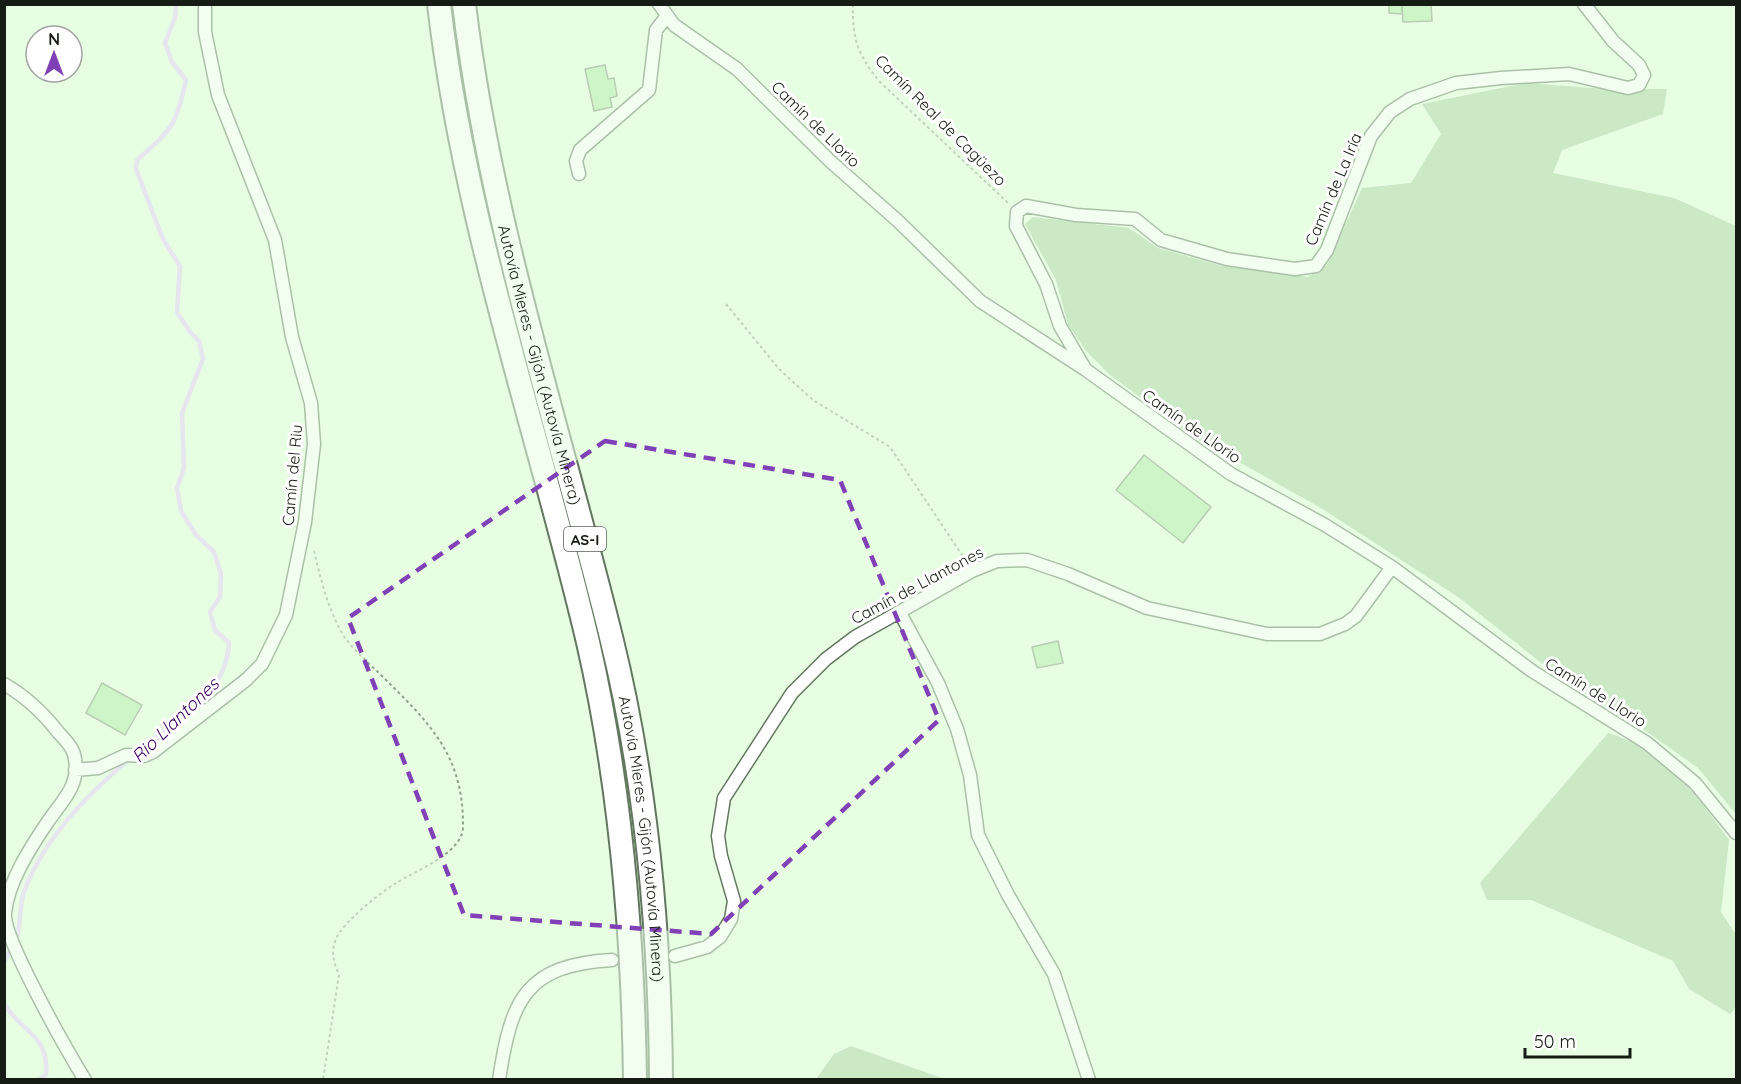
<svg xmlns="http://www.w3.org/2000/svg" width="1741" height="1084" viewBox="0 0 1741 1084" font-family="Quicksand,sans-serif">
	<style>
		.green { fill: #a8d0a0 }
		.lines { fill: none; stroke-linecap: round; stroke-linejoin: round }
		.stream { stroke: #e2cbfb; stroke-width: 4.5 }
		.building { fill: #afeca4; stroke: #7f937b; stroke-width: 1.5 }
		.street-tunnel { stroke: #c7dcc4; stroke-width: 12; stroke-dasharray: 12 6; stroke-linecap: butt }
		.street-casing { stroke: #637760; stroke-width: 15 }
		.highway-casing { stroke: #637760; stroke-width: 26 }
		.path { stroke: #90a18d; stroke-width: 2; stroke-dasharray: 3 3; stroke-linecap: butt }
		.street { stroke: #fff; stroke-width: 12 }
		.highway { stroke: #fff; stroke-width: 22 }
		.marked { fill: none; stroke: #8141b6; stroke-width: 4.5; stroke-dasharray: 12 8; stroke-linejoin: round }
		.labels { text-anchor: middle; dominant-baseline: central; stroke-width: 6; stroke-linejoin: round; paint-order: stroke }
		.shield { fill: #fff; stroke: #5a605a; stroke-width: 1.5 }
		.shield-label { font-size: 15px; font-weight: bold; fill: #141c13 }
		.street-label { font-size: 16px; fill: #141c13; stroke: #fff }
		.water-label { font-size: 18px; font-style: italic; fill: #3b005f; stroke: #fff }
	</style>
	<rect width="100%" height="100%" fill="#e7fee3"/>
	<path class="green" d="M 1526,83 L 1605,89 L 1667,89 L 1663,114 L 1562,150 L 1553,173 L 1674,198 L 1736,226 L 1736,814 L 1698,768 L 1633,722 L 1559,677 L 1458,597 L 1321,508 L 1194,437 L 1110,375 L 1087,352 L 1068,325 L 1056,280 L 1025,224 L 1033,217 L 1129,228 L 1158,248 L 1219,265 L 1308,277 L 1327,265 L 1362,188 L 1411,183 L 1441,134 L 1422,104 Z
		M 1608,733 C 1663,748 1698,796 1729,840 L 1721,912 L 1736,935 L 1736,1008 L 1730,1014 L 1689,989 L 1673,961 L 1531,900 L 1487,900 L 1480,883 Z
		M 851,1046 L 945,1079 L 816,1079 L 834,1054 Z"/>
	<g class="lines">
		<path class="stream" d="M 4,962 C 8,953 16,943 18,933 C 21,920 19,906 24,892 C 46,831 100,783 149,742 C 184,713 226,694 229,643 L 215,630 L 210,612 L 220,597 L 221,574 L 214,552 L 196,535 L 181,511 L 177,488 L 184,468 L 182,413 L 203,359 L 199,341 L 190,332 L 177,312 L 180,266 L 163,239 L 136,169 L 137,160 C 172,129 176,127 186,80 L 172,62 L 165,43 L 175,18 L 176,4
			M 4,1003 C 19,1031 50,1035 46,1074 L 39,1080"/>
	</g>
	<path class="building" d="M 1383,4 L 1402,4 L 1402,14 L 1389,13 L 1389,5 Z
		M 1402,4 L 1431,4 L 1432,21 L 1403,22 Z
		M 605,65 L 608,79 L 614,78 L 617,96 L 610,98 L 612,107 L 594,111 L 585,69 Z
		M 1144,455 L 1211,507 L 1183,543 L 1116,490 Z
		M 1058,641 L 1063,663 L 1037,668 L 1032,647 Z
		M 102,683 L 142,705 L 125,735 L 86,713 Z"/>
	<g class="lines">
		<path class="street-tunnel" d="M 612,960 L 675,956"/>
		<defs>
			<path id="street" d="M 659,4 L 674,25 L 737,69 L 830,161 L 898,221 L 980,301 L 1086,370 L 1231,474 L 1325,525 L 1392,567 L 1532,671 L 1647,743 L 1695,783 L 1736,833
				M 579,174 L 576,161 L 580,150 L 649,90 L 656,30 L 667,16
				M 1084,367 L 1060,326 L 1046,284 L 1016,226 L 1017,212 L 1026,206 L 1076,215 L 1135,219 L 1161,240 L 1227,259 L 1295,269 L 1316,266 L 1327,250 L 1371,136 L 1390,112 L 1410,99 L 1456,83 L 1501,78 L 1569,74 L 1628,88 L 1639,85 L 1644,75 L 1639,65 L 1613,41 L 1584,4
				M 900,613 L 938,683 L 957,729 L 970,775 L 978,835 L 1008,895 L 1054,974 L 1089,1080
				M 4,684 C 25,696 44,714 58,732 C 65,740 74,748 75,759 C 80,786 61,802 47,823 C 30,848 8,882 5,913 C 2,937 69,1054 85,1080
				M 75,770 L 98,768 L 126,755 L 144,756 L 153,752 L 246,680 L 262,664 L 286,615 L 305,522 L 314,444 L 311,403 L 292,337 L 275,240 L 218,95 L 205,32 L 205,4
				M 675,956 L 707,947 L 720,937 L 731,919 L 734,901 L 721,856 L 718,836 L 724,798 L 792,693 L 826,659 L 855,637 L 972,571 L 997,561 L 1027,560 L 1068,574 L 1147,608 L 1267,634 L 1320,634 L 1345,624 L 1356,616 L 1392,567
				M 499,1080 C 511,1000 525,965 612,960"/>
			<g id="highway">
				<path d="M 439,4 C 464,222 538,430 588,642 C 621,786 633,933 635,1080"/>
				<path id="s1" d="M 464,4 C 490,220 559,427 611,637 C 647,782 660,931 661,1080"/>
			</g>
		</defs>
		<use href="#street" class="street-casing"/>
		<use href="#highway" class="highway-casing"/>
		<path class="path" d="M 853,4 C 852,40 858,55 880,82 L 1008,203
			M 726,304 L 779,369 L 813,400 L 890,447 L 966,561
			M 314,551 C 320,577 328,609 342,633 C 351,648 366,661 379,673 C 427,721 464,753 463,827 C 463,853 415,871 396,883 C 381,892 342,923 336,939 C 331,950 333,963 339,974 L 323,1080"/>
		<use href="#street" class="street"/>
		<use href="#highway" class="highway"/>
	</g>
	<path d="M0 0H1741V1084H0ZM 605,441 L 840,480 L 939,720 L 711,934 L 464,915 L 348,618 Z" fill="#e7fee3" fill-opacity=".55" fill-rule="evenodd"/>
	<path class="marked" d="M 605,441 L 840,480 L 939,720 L 711,934 L 464,915 L 348,618 Z"/>
	<g class="labels">
		<rect class="shield" x="564" y="527" width="42" height="24" rx="4.5"/>
		<g class="shield-label">
			<text x="585" y="539">AS-I</text>
		</g>
		<g class="street-label">
			<text transform="translate(941 120) rotate(45)">Camín Real de Cagüezo</text>
			<text transform="translate(816 124) rotate(44)">Camín de Llorio</text>
			<text transform="translate(1333 189) rotate(-67)">Camín de La Iría</text>
			<text stroke="none"><textPath href="#s1" startOffset="369">Autovía Mieres - Gijón (Autovía Minera)</textPath></text>
			<text transform="translate(1192 426) rotate(35)">Camín de Llorio</text>
			<text transform="translate(292 475) rotate(-85)">Camín del Riu</text>
			<text transform="translate(917 585) rotate(-28)">Camín de Llantones</text>
			<text transform="translate(1596 692) rotate(32)">Camín de Llorio</text>
			<text stroke="none"><textPath href="#s1" startOffset="855">Autovía Mieres - Gijón (Autovía Minera)</textPath></text>
		</g>
		<g class="water-label">
			<text transform="translate(175 720) rotate(-44)">Rio Llantones</text>
		</g>
	</g>
	<rect width="1741" height="1084" fill="none" stroke="#141c13" stroke-width="12"/>
	<g transform="translate(54 54)"><circle r="28" fill="#ffffff" stroke="#a1a4a1" stroke-width="1.5"/>
	<path d="M0-4.5L10 22L0 15L-10 22Z" fill="#8141b6"/>
	<text y="-9" font-size="16" font-weight="bold" text-anchor="middle" fill="#141c13">N</text>
	</g>
	<path d="M1525 1048v9h105v-9" fill="none" stroke="#141c13" stroke-width="3"/>
	<text x="1534" y="1048" font-size="18" fill="#141c13" stroke="#ffffff" stroke-width="4.5" paint-order="stroke">50 m</text>
</svg>
